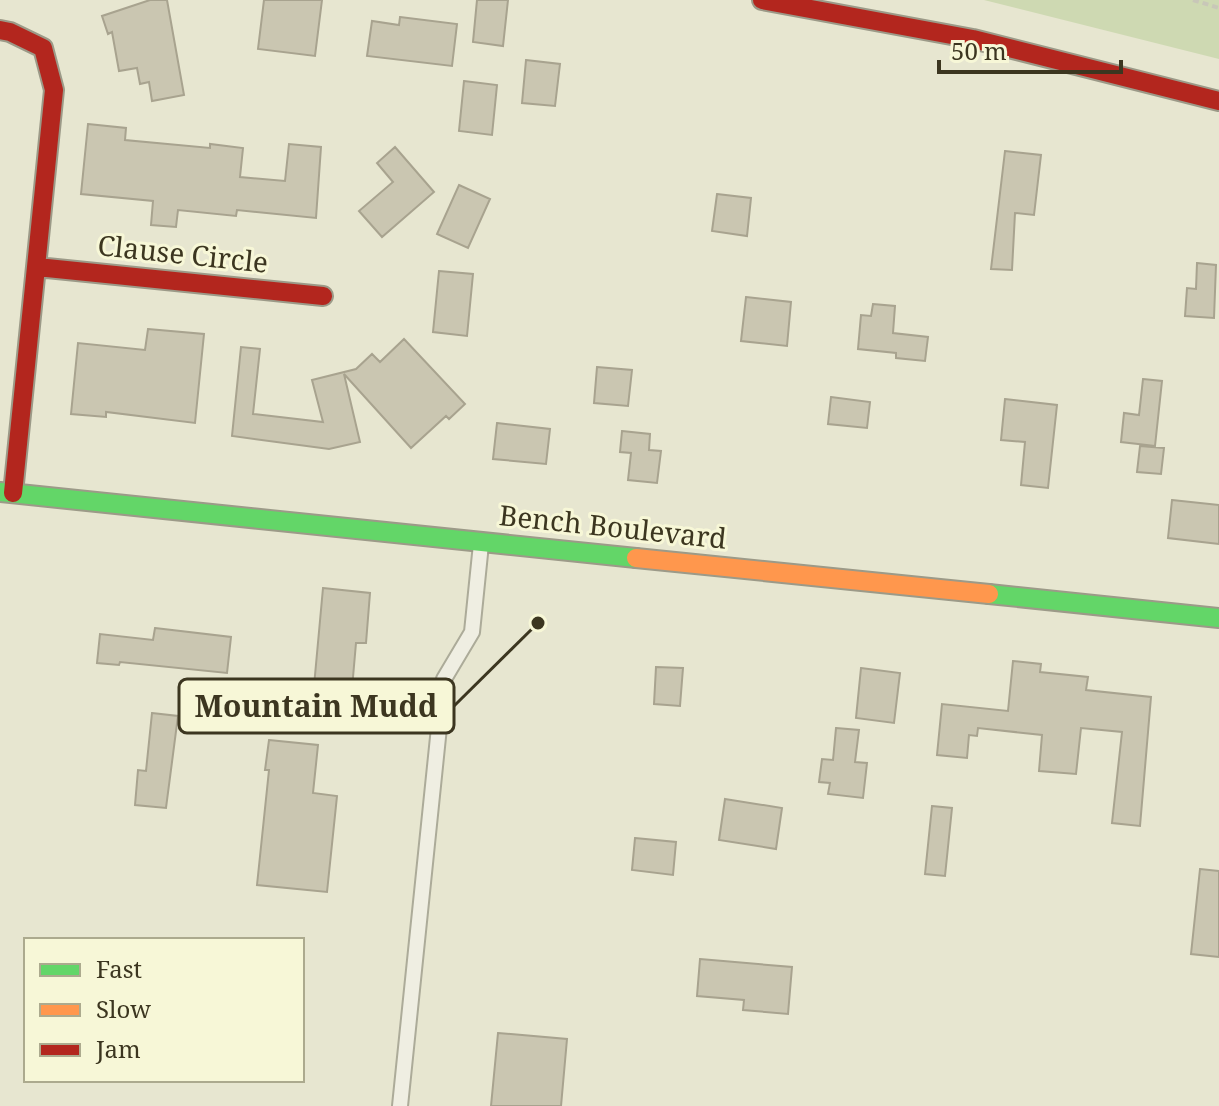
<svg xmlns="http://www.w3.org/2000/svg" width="1219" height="1106" viewBox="0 0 1219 1106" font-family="'Noto Serif',serif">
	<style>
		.green { fill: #ced9b2 }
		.building { fill: #cac6b1; stroke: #a8a38f; stroke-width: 2 }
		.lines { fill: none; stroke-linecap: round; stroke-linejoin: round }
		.lane-casing { stroke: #acab99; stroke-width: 18 }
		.fast-casing { stroke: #9c9a88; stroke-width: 22 }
		.slow-casing { stroke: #9c9a88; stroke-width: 22 }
		.jam-casing { stroke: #9c9a88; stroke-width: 22 }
		.path { stroke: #c8c7b8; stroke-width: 4; stroke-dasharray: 6 4; stroke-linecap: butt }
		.lane { stroke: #efeee2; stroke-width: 14 }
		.fast { stroke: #63d668; stroke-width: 18 }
		.slow { stroke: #ff974d; stroke-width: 18 }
		.jam { stroke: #b3261e; stroke-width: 18 }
		.labels { text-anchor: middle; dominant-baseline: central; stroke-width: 6; stroke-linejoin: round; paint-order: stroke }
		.street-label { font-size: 28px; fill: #3c3620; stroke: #f7f7d7 }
		.leader { fill: none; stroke: #3c3620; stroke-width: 3 }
		.callout-dot { fill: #3c3620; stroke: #f7f7d7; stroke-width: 3 }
		.callout { fill: #f7f7d7; stroke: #3c3620; stroke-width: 3 }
		.callout-label { font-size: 30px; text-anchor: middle; font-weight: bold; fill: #3c3620 }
	</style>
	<rect width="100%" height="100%" fill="#e7e6d0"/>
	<path class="green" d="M 984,0 L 1219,0 L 1219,59 Z"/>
	<path class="building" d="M 150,0 L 167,0 L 184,95 L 152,101 L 149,82 L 140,84 L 137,68 L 119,71 L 112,32 L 108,34 L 102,16 Z
		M 264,0 L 322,0 L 315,56 L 258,49 Z
		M 477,0 L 508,0 L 503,46 L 473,42 Z
		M 400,17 L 457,24 L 452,66 L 367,56 L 372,21 L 399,25 Z
		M 526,60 L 560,64 L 555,106 L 522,103 Z
		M 464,81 L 497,85 L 492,135 L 459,131 Z
		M 88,124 L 126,128 L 125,140 L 210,148 L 210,144 L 243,148 L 240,177 L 285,181 L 289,144 L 321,147 L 316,218 L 237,210 L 236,216 L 178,210 L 176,227 L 151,225 L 153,201 L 81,194 Z
		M 395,147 L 434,192 L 382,237 L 359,211 L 393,182 L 377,163 Z
		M 1005,151 L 1041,155 L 1034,215 L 1015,213 L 1012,270 L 991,269 Z
		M 459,185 L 490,199 L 468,248 L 437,234 Z
		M 717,194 L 751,198 L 747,236 L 712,231 Z
		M 1197,263 L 1216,265 L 1214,318 L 1185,316 L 1187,288 L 1196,289 Z
		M 439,271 L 473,274 L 467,336 L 433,332 Z
		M 746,297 L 791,302 L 787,346 L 741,341 Z
		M 873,304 L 895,306 L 893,333 L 928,337 L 925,361 L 896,358 L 896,353 L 858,349 L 861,315 L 871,316 Z
		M 148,329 L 204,334 L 195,423 L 106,412 L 106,417 L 71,414 L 78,343 L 145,350 Z
		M 404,339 L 465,404 L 449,419 L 446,416 L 411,448 L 344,374 L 360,442 L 329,449 L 232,436 L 241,347 L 260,349 L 253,414 L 323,422 L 312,380 L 356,369 L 372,354 L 380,362 Z
		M 597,367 L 632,370 L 628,406 L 594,403 Z
		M 1143,379 L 1162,381 L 1155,446 L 1121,442 L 1124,413 L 1139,415 Z
		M 831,397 L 870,402 L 867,428 L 828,424 Z
		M 1005,399 L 1057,405 L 1048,488 L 1021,485 L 1025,442 L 1001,440 Z
		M 497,423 L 550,429 L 546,464 L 493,459 Z
		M 622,431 L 650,434 L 649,450 L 661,451 L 657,483 L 628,480 L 631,453 L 620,452 Z
		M 1140,446 L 1164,448 L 1161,474 L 1137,472 Z
		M 1172,500 L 1219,505 L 1219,544 L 1168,538 Z
		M 323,588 L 370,593 L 366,643 L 356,643 L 351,700 L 313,697 Z
		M 155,628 L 231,637 L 227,673 L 120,662 L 119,665 L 97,663 L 100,634 L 153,640 Z
		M 1013,661 L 1041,664 L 1040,672 L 1088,677 L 1086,690 L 1151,697 L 1140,826 L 1112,823 L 1122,732 L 1081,728 L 1076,774 L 1039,771 L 1042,735 L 978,728 L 977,736 L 969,735 L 967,758 L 937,755 L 942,704 L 1008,711 Z
		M 656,667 L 683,668 L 680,706 L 654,704 Z
		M 861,668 L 900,673 L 894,723 L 856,718 Z
		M 152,713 L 178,716 L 166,808 L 135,805 L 138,770 L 146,771 Z
		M 836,728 L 859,730 L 855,762 L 867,763 L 863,798 L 828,794 L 830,783 L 819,782 L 822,759 L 833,760 Z
		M 269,740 L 318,745 L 313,793 L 337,796 L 327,892 L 257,885 L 269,770 L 265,770 Z
		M 725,799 L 782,808 L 776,849 L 719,840 Z
		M 932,806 L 952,808 L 945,876 L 925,874 Z
		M 635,838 L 676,842 L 673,875 L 632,870 Z
		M 1200,869 L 1219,871 L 1219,957 L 1191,954 Z
		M 700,959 L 792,967 L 788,1014 L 743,1010 L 744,1000 L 697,996 Z
		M 498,1033 L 567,1039 L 561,1106 L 491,1106 Z"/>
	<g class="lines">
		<defs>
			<path id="lane" d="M 400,1106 L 444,679 L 472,632 L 481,544"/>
			<path id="fast" d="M 0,492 L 636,558
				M 989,594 L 1219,618"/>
			<path id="slow" d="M 636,558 L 989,594"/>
			<path id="jam" d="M 762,0 L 973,39 L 1219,101
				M 0,30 L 10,32 L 43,48 L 54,90 L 13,493
				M 37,267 L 323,296"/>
		</defs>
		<use href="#lane" class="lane-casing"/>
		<use href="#fast" class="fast-casing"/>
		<use href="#slow" class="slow-casing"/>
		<use href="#jam" class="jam-casing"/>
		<path class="path" d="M 1193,0 L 1219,8"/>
		<use href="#lane" class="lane"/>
		<use href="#fast" class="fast"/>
		<use href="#slow" class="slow"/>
		<use href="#jam" class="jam"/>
	</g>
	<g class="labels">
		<g class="street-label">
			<text transform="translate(183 253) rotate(6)">Clause Circle</text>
			<text transform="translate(613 526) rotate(6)">Bench Boulevard</text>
		</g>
	</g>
	<path class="leader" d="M538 623L454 706"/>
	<circle class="callout-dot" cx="538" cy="623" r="8"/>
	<rect class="callout" x="179" y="679" width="275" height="54" rx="8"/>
	<g class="callout-label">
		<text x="316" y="717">Mountain Mudd</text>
	</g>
	<rect x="24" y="938" width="280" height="144" fill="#f7f7d7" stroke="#acaa8e" stroke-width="2"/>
	<rect x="40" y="964" width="40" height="12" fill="#63d668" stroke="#acaa8e" stroke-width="2"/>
	<text x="96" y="978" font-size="24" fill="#3c3620">Fast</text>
	<rect x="40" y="1004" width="40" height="12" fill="#ff974d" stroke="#acaa8e" stroke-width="2"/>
	<text x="96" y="1018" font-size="24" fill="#3c3620">Slow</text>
	<rect x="40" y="1044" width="40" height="12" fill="#b3261e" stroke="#acaa8e" stroke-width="2"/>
	<text x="96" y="1058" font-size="24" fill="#3c3620">Jam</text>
	<path d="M939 60v12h182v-12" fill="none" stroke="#3c3620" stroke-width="4"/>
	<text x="951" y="60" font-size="24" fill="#3c3620" stroke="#f7f7d7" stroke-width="6" paint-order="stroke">50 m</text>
</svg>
